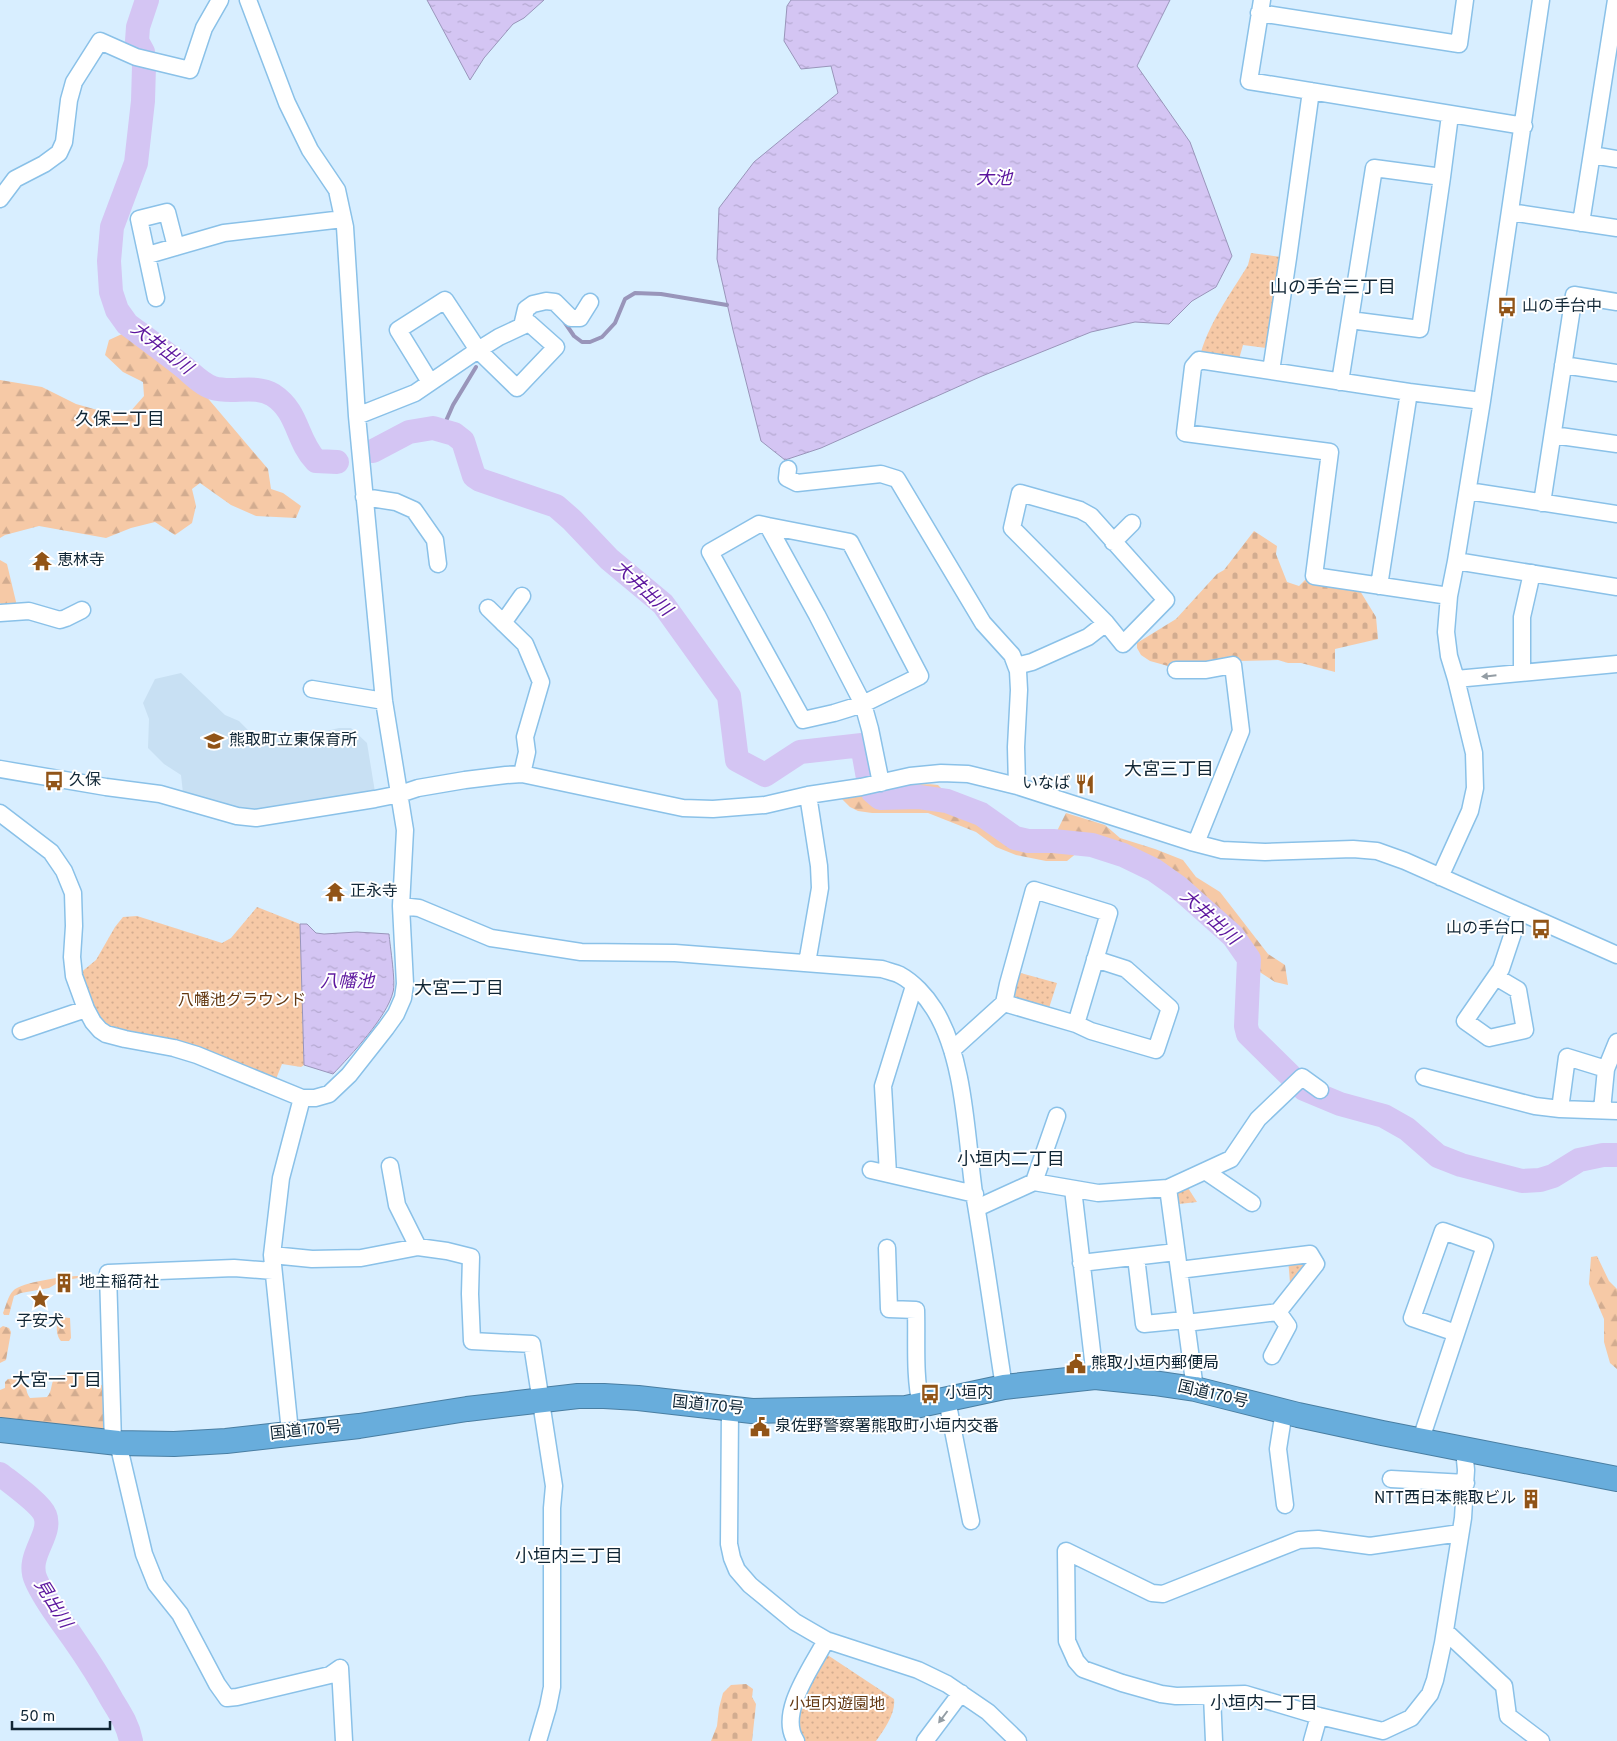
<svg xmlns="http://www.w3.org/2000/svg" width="1617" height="1741" viewBox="0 0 1617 1741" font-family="Overpass,'Noto Sans JP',sans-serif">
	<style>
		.built { fill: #c8e0f3 }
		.forest { fill: url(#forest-firs) }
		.cemetery { fill: url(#cemetery-stones) }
		.park { fill: url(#park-dots) }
		.water { fill: url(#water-ripples); stroke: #9995ba }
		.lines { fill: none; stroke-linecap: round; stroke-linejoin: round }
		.stream { stroke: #9995ba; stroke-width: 4 }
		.river { stroke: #d4c5f3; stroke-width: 24 }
		.minor-casing { stroke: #8ac1e8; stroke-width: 19 }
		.highway-casing { stroke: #497ea2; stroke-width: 26 }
		.minor { stroke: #fff; stroke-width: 16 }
		.highway { stroke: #68addc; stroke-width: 24 }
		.oneway { fill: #939da4 }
		.labels { text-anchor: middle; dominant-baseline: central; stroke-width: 4; stroke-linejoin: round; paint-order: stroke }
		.poi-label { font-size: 16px; fill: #102635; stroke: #fff; text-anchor: start }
		.park-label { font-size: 16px; fill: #633912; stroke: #fff }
		.street-label { font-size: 16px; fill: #102635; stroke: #fff }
		.water-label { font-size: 18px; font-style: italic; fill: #5c169e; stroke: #fff }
		.neighbourhood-label { font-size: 18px; fill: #102635; stroke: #fff }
	</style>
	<defs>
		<pattern id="forest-firs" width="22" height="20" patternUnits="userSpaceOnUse" patternTransform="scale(1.25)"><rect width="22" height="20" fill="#f6c9a6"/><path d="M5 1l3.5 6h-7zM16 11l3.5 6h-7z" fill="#d2ac90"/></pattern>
		<pattern id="cemetery-stones" width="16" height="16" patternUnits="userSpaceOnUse" patternTransform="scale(1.25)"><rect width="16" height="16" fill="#f6c9a6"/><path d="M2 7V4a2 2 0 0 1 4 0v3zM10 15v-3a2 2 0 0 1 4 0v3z" fill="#d2ac90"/></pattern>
		<pattern id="park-dots" width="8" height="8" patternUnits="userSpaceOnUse" patternTransform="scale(1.25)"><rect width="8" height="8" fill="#f6c9a6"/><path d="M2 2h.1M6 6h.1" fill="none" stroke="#d2ac90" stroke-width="1.8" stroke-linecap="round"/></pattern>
		<pattern id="water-ripples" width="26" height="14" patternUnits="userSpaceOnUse" patternTransform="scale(1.25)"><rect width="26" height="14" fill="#d4c5f3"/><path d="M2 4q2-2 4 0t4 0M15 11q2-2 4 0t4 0" fill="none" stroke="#b5a9d1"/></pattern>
	</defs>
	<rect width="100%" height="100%" fill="#d8eeff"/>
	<path class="built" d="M 181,673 L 225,715 L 239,721 L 250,732 L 267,739 L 296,743 L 318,733 L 339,728 L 351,728 L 367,743 L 375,792 L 265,810 L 239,810 L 183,793 L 181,775 L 164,764 L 148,748 L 149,719 L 143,703 L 155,679 Z"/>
	<path class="forest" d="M 122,334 L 147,349 L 205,395 L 268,469 L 271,489 L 283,493 L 301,506 L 296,518 L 256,516 L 231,505 L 200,483 L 192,489 L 196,506 L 192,523 L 175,535 L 155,522 L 131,528 L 106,538 L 39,526 L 5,535 L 0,538 L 0,380 L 42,387 L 76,404 L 108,413 L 129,413 L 144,396 L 143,382 L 123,372 L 105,355 L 109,340 Z
		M 0,560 L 7,564 L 17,606 L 6,609 L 0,603 Z
		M 904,783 C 913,786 928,783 938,785 L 945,792 L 970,799 L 1021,835 C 1036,827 1044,836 1057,831 L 1066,813 L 1105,825 L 1120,838 L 1155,849 L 1183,860 L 1196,877 L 1220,892 L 1268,954 L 1285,965 L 1288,985 L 1275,982 L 1255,969 C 1247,942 1227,925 1206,907 C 1192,896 1179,883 1164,873 C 1143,858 1119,850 1094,843 L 1078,852 L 1067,861 L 1046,861 L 1016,855 L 996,847 L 976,832 L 928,813 L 872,813 L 858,811 L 850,807 L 839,796 Z
		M 1597,1256 L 1609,1281 L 1617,1289 L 1617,1369 L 1610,1363 L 1604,1342 L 1604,1319 L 1589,1284 L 1591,1257 Z
		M 79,1276 L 78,1278 L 61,1281 L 49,1288 L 21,1293 L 14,1296 L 9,1315 L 4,1315 L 3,1313 C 6,1306 8,1296 13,1291 C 21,1282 66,1276 79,1276 Z
		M 61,1317 L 70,1318 L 71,1338 L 69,1341 L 61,1341 C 56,1336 56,1325 58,1319 Z
		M 3,1326 L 9,1328 L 11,1332 L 6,1360 L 0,1363 L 0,1328 Z
		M 86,1374 L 89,1377 L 90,1382 L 100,1384 L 104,1387 L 106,1430 L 3,1421 L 0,1417 L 0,1390 L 5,1388 L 5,1382 L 8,1379 L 21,1378 C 27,1383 25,1392 30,1398 L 47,1397 C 53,1391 50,1382 56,1376 Z"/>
	<path class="cemetery" d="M 1254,531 L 1277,546 L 1276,554 L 1287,582 L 1299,586 L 1306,579 L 1357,586 L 1376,617 L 1378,639 L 1335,649 L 1335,672 L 1301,663 L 1288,663 L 1278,660 L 1239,661 L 1210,666 L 1168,666 L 1150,661 L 1141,655 L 1137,648 L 1137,643 L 1176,619 L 1217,574 L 1224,570 Z
		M 746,1684 L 753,1689 L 752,1697 L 756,1704 L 752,1741 L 711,1741 L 717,1726 L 719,1708 L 723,1693 L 731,1685 Z"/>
	<path class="park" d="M 1251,253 L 1288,258 L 1274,349 L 1243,345 L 1237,366 L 1199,360 C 1207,325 1230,295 1248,265 Z
		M 257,907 L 300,924 L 304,1065 L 301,1067 L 282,1064 L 276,1079 L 109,1028 L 92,1011 L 79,974 L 96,960 L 115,927 L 123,917 L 137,916 L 222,943 L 231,938 Z
		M 1017,972 L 1057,983 L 1049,1008 L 1016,999 L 1013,990 Z
		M 1181,1182 L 1188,1188 L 1197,1202 L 1170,1205 Z
		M 1310,1254 L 1298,1287 L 1290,1283 L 1288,1257 Z
		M 823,1652 L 894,1699 C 896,1713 884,1730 876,1741 L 801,1741 L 794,1712 Z"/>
	<path class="water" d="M 427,0 L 544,0 L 524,18 L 513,24 L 484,58 L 470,80 Z
		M 791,0 L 1170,0 L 1137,66 L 1190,142 L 1232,256 L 1216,287 L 1192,301 L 1169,324 L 1135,322 L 1091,332 L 982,376 L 821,448 L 785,460 L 761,441 L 733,330 L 717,259 L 719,208 L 754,162 L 838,93 L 831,66 L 801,69 L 784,41 L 787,6 Z
		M 300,924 L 307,924 L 316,933 L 324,934 L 357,932 L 389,934 C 390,946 396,983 393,992 C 387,1017 351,1055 333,1074 L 304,1065 Z"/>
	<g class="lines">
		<path class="stream" d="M 563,320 L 574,336 L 582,342 L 590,342 L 602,337 L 615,323 L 625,299 L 635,293 L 661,294 L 727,305
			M 442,430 L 453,405 L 476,367"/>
		<path class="river" d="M 147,0 L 138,27 L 137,41 L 143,52 L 144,66 L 143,101 L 136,163 L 112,227 L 109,261 L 111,292 L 117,310 L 127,324 C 147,339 166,353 185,368 C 193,375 203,385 213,388 C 232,394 255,384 273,395 C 299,412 296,440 316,461 L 337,462
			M 373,451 L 409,432 L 433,428 L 454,434 L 463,441 L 474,476 L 480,480 L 556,506 L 572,520 L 609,559 L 663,604 L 729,696 L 737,760 L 765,775 L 800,752 L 862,745 L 868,778
			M 873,792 L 880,798 L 919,797 L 947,801 L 981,814 L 1015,838 L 1028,841 L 1053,841 L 1092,845 L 1123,855 L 1154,870 L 1178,887 L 1233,936 L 1249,959 L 1246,1026 L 1248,1034 L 1304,1089 L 1340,1104 L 1384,1116 L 1407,1129 L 1438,1156 L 1461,1165 L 1522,1181 L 1540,1180 L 1553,1176 L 1579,1160 L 1603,1155 L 1617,1155
			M 0,1474 C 10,1482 41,1504 45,1515 C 53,1535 25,1556 36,1580 C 45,1601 60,1619 73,1638 C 87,1658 100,1678 112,1700 C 120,1713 128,1725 131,1741"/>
		<defs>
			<path id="minor" d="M 1262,0 L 1249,81 L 1524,126
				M 1259,13 L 1459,44 L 1465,0
				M 1592,155 L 1617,159
				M 0,199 L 15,179 L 44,164 L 59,153 L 64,142 L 69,100 L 74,82 L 100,41 L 136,57 L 190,70 L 204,28 L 220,0
				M 1510,212 L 1617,228
				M 1581,223 L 1616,0
				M 148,255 L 224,233 L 343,219
				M 156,298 L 139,219 L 167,212 L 176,247
				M 1350,320 L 1420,329 L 1442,177 L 1450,115
				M 522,326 L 526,309 L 533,304 L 546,301 L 555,302 L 571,318 L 580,318 L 590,302
				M 1563,365 L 1617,373
				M 1271,371 L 1288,258 L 1311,91
				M 1340,382 L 1374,168 L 1442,177
				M 357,416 L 415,393 L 478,350 L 499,337 L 529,323 L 556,347 L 517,388 L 478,350 L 445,300 L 398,330 L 430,382
				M 1553,435 L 1617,444
				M 788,469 L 787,478 L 797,483 L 881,474 L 897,479 L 983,623 L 1012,655 L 1018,671 L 1019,690 L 1016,747 L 1017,786
				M 1468,491 L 1617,514
				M 1020,493 L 1080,510 L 1091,516 L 1166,600 L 1123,644 L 1106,623 L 1012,528 Z
				M 364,497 L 396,502 L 414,510 L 435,540 L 438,564
				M 1542,503 L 1574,295 L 1617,302
				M 759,524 L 768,526 L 817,615 L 863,704 L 834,713 L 803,720 L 710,552 Z
				M 768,526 L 850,542 L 920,676 L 863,704 L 870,729 L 881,783
				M 1113,542 L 1132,523
				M 1456,561 L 1617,587
				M 1379,586 L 1409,392
				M 1449,596 L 1314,576 L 1330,452 L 1185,433 L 1193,367 L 1199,360 L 1409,392 L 1482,401
				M 488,608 L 525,644 L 541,682 L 525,737 L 527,752 L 522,774
				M 0,613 L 29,611 L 60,620 L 66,618 L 82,610
				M 503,623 L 522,596
				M 1016,666 L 1032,662 L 1088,637 L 1106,623
				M 1176,670 L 1206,670 L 1233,665 L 1241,731 L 1196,843
				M 1522,672 L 1522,617 L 1532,573
				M 1456,679 L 1617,664
				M 312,689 L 384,701
				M 0,769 L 106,787 L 160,794 L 237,816 L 256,818 L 375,799 L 400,794 L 418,788 L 465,780 L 506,775 L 522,774 L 683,808 L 713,809 L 765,805 L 808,795 L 861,787 L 910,776 L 941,773 L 968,774 L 1017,786 L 1191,842 L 1222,850 L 1265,852 L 1353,849 L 1377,851 L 1405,861 L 1617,955
				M 0,813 L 51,852 L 64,871 L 73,893 L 74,926 L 72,957 L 74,976 L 86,1009 L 93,1022 L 100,1030 L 106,1034 L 125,1039 L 174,1048 L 197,1055 L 302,1098 L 315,1098 L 329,1094 L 349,1075 L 386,1028 L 396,1014 L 403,998 L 405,984 L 401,906 L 405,830 L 384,701 L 357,416 L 345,227 L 337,190 L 310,150 L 287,103 L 248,0
				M 1440,877 L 1470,811 L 1475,788 L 1474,753 L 1456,679 L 1449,656 L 1446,632 L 1449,596 L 1456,561 L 1482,401 L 1541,0
				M 401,906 L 419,908 L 491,938 L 581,952 L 675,953 L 882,969 C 887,971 894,972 900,975 C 913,982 926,996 934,1009 C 965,1058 966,1136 974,1193 C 985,1258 994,1322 1004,1387
				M 807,963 L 820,888 L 819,866 L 808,795
				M 1496,977 L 1518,990 L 1525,1030 L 1489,1038 L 1465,1021 L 1501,969 L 1520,912
				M 1076,1024 L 1091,1031 L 1156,1050 L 1170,1008 L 1126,969 L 1095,959
				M 21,1031 L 86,1009
				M 952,1050 L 1004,1003 L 1008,984 L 1034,890 L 1109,913 L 1076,1024 L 1004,1003
				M 1424,1077 L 1535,1106 L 1560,1109 L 1617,1111
				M 1560,1109 L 1567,1057 L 1606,1069
				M 1602,1110 L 1606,1069 L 1617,1042
				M 390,1166 L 397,1205 L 418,1247
				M 871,1170 L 975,1194
				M 1205,1171 L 1252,1203
				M 888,1174 L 883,1086 L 914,986
				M 1034,1182 L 1057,1116
				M 1168,1188 L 1195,1389
				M 1073,1189 L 1095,1377
				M 977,1208 L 1034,1182 L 1098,1193 L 1168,1188 L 1231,1159 L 1258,1119 L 1302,1077 L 1320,1090
				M 887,1248 L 889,1309 L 916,1310 C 917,1342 914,1374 921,1406
				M 272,1255 L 312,1259 L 361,1258 L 418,1247 L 447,1251 L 471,1257 L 470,1294 L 472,1341 L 532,1344 L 554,1486 L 552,1508 L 552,1687 L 548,1707 L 538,1741
				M 1136,1257 L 1144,1324 L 1185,1320
				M 1081,1263 L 1176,1252
				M 1179,1270 L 1310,1254 L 1316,1264 L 1278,1312 L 1186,1323
				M 1272,1356 L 1288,1326 L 1278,1312
				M 947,1400 L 971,1521
				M 730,1409 L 729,1544 L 732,1558 L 737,1570 L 750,1585 L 795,1622 L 826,1640 L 918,1670 L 947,1684 L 988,1712 L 1018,1741
				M 1284,1411 L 1278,1449 L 1285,1505
				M 290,1432 L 272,1255 L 281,1178 L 302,1098
				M 1421,1439 L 1485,1246 L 1443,1231 L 1412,1318 L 1456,1333
				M 113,1443 L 108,1273 L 234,1268 L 273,1271
				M 118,1443 L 144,1554 L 156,1584 L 180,1614 L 217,1684 L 227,1698 L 237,1697 L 330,1675 L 340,1668
				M 1391,1479 L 1466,1483
				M 1460,1533 L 1370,1546 L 1318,1539 L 1299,1540 L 1163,1594 L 1152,1593 L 1066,1551 L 1067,1641 L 1076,1661 L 1083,1669 L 1122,1683 L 1161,1694 L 1176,1696 L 1245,1694 L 1319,1716 L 1383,1731 L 1411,1718 L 1430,1694 L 1435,1680 L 1443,1643 L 1463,1518 L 1466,1470 L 1464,1449
				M 1445,1631 L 1504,1686 L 1508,1716 L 1541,1741
				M 340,1668 L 344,1741
				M 1212,1695 L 1214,1741
				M 796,1741 C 777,1713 813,1666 826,1640
				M 925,1741 L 961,1693
				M 1312,1741 L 1319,1716"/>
			<path id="highway" d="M 0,1430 L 118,1443 L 174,1444 L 226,1441 L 359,1426 L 467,1409 L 578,1396 L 604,1396 L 638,1398 L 752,1411 L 906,1408 L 1004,1387 L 1095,1377 L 1154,1383 L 1195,1389 L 1298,1415 L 1382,1433 L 1617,1479"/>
		</defs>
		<use href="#minor" class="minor-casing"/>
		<use href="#highway" class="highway-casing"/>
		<use href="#minor" class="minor"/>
		<use href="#highway" class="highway"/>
	</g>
	<defs><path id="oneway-solid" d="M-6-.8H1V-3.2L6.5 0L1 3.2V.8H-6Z" transform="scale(1.25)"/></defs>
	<g class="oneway">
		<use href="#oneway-solid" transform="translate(1489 676) rotate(174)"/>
		<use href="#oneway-solid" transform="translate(943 1717) rotate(127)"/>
	</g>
	<defs>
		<symbol id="bus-bare" viewBox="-9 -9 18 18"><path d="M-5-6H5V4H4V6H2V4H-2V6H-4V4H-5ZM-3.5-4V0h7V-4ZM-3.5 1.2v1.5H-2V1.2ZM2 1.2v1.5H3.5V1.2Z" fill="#915417" stroke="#fff" stroke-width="2.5" paint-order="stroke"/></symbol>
		<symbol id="temple-bare" viewBox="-9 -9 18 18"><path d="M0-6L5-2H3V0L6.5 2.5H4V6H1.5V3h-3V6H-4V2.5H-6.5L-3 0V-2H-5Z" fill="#915417" stroke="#fff" stroke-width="2.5" paint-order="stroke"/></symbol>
		<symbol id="school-bare" viewBox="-9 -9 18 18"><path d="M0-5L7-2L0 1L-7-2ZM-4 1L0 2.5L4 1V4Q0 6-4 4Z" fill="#915417" stroke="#fff" stroke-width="2.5" paint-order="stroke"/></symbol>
		<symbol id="restaurant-bare" viewBox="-9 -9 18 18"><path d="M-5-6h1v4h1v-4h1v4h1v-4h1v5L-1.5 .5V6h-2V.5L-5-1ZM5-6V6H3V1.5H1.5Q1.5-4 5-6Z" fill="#915417" stroke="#fff" stroke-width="2.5" paint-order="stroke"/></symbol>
		<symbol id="building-bare" viewBox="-9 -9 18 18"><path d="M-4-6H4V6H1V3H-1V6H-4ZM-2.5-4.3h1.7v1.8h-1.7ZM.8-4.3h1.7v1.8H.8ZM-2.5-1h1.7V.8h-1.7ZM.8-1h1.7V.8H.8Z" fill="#915417" stroke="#fff" stroke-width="2.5" paint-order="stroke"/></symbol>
		<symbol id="sight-bare" viewBox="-9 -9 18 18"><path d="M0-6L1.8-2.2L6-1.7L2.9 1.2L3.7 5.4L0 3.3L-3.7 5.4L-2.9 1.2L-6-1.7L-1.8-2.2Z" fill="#915417" stroke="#fff" stroke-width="2.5" paint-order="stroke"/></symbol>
		<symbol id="civic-bare" viewBox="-9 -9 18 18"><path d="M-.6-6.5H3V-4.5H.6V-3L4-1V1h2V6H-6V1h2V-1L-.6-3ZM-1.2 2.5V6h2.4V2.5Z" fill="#915417" stroke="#fff" stroke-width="2.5" paint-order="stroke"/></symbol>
	</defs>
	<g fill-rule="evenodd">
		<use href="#bus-bare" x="1493" y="293" width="28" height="28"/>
		<use href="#temple-bare" x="28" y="547" width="28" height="28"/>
		<use href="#school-bare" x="200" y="727" width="28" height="28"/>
		<use href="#bus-bare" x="40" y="767" width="28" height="28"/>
		<use href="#restaurant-bare" x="1071" y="770" width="28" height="28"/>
		<use href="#temple-bare" x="321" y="878" width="28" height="28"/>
		<use href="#bus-bare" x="1527" y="915" width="28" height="28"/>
		<use href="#building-bare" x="50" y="1269" width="28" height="28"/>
		<use href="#sight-bare" x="26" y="1285" width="28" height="28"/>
		<use href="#civic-bare" x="1062" y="1350" width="28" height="28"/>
		<use href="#bus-bare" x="916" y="1380" width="28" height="28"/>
		<use href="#civic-bare" x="746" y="1413" width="28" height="28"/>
		<use href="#building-bare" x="1517" y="1485" width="28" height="28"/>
	</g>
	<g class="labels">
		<g class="poi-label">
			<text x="1522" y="307">山の手台中</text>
			<text x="57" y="561">恵林寺</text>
			<text x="229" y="741">熊取町立東保育所</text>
			<text x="69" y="781">久保</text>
			<text x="1070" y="784" text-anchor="end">いなば</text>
			<text x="350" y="892">正永寺</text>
			<text x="1526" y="929" text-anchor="end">山の手台口</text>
			<text x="79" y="1283">地主稲荷社</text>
			<text x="40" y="1322" text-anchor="middle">子安犬</text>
			<text x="1091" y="1364">熊取小垣内郵便局</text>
			<text x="945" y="1394">小垣内</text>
			<text x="775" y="1427">泉佐野警察署熊取町小垣内交番</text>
			<text x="1516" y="1499" text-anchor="end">NTT西日本熊取ビル</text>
		</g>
		<g class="park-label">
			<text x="242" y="1001">八幡池グラウンド</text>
			<text x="837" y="1705">小垣内遊園地</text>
		</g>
		<g class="street-label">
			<text transform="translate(1213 1395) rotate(13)">国道170号</text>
			<text transform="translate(708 1406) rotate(6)">国道170号</text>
			<text transform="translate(306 1431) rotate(-6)">国道170号</text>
		</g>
		<g class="water-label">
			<text x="994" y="179">大池</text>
			<text transform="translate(161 349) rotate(38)">大井出川</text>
			<text transform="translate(642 589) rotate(43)">大井出川</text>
			<text transform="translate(1209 918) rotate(42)">大井出川</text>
			<text x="347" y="982">八幡池</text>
			<text transform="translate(52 1604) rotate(58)">見出川</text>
		</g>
		<g class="neighbourhood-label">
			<text x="1333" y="288">山の手台三丁目</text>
			<text x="120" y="420">久保二丁目</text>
			<text x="1169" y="770">大宮三丁目</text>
			<text x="459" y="989">大宮二丁目</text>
			<text x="1011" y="1160">小垣内二丁目</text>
			<text x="57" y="1381">大宮一丁目</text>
			<text x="569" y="1557">小垣内三丁目</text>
			<text x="1264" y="1704">小垣内一丁目</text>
		</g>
	</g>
	<path d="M12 1721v8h98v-8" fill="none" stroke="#102635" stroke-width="2.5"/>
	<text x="20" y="1721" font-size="15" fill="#102635" stroke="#ffffff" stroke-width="4" paint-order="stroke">50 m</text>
</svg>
